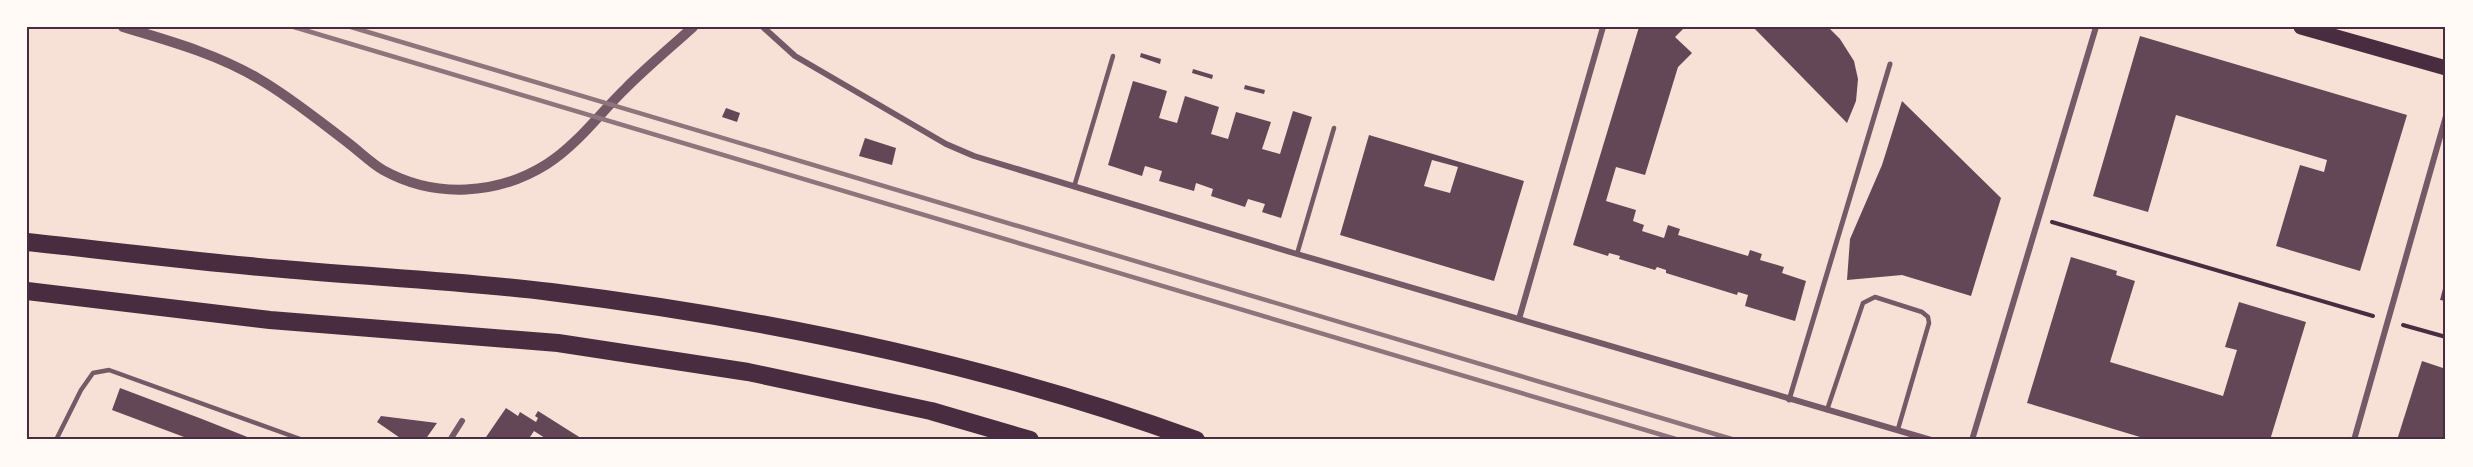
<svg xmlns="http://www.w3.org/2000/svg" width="2473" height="467" viewBox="0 0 2473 467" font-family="'Fira Sans',sans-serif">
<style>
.building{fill:#644757;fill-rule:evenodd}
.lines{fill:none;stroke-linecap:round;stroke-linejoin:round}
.path{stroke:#4a2c40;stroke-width:4}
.service{stroke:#755966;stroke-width:4.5}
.pedestrian{stroke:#755966;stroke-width:5}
.minor{stroke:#755966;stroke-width:6}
.tertiary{stroke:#755966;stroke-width:10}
.primary{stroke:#4a2c40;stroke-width:15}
.motorway{stroke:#4a2c40;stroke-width:18}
.rail{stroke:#8f747c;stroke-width:4.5}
.neatline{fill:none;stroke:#4a2c40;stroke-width:2}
</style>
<rect width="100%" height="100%" fill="#f7e1d7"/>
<g class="building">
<polygon points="1639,27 1685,27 1675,37 1692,53 1678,67 1645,175 1616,167 1606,201 1636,210 1633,221 1644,225 1642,231 1664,238 1668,225 1680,229 1678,235 1748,256 1750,250 1762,254 1760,260 1784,267 1782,273 1806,281 1795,321 1745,306 1748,295 1738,292 1737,295 1666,273 1666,270 1657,267 1655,270 1619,259 1620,256 1609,253 1608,256 1573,245"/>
<polygon points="1753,27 1828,27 1840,39 1854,61 1858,79 1856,101 1847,123"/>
<polygon points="2140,36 2407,115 2360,271 2276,246 2300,165 2324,172 2327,160 2176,115 2148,212 2093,196"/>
<polygon points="1141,53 1161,59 1160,64 1140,57"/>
<polygon points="1193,69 1213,75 1212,79 1192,73"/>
<polygon points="1133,81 1167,91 1159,118 1177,123 1185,96 1219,107 1211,134 1228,139 1236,112 1271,122 1262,149 1280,154 1293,111 1312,117 1281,218 1262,212 1265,204 1248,199 1245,207 1211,196 1213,189 1196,183 1194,191 1159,181 1162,171 1145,166 1142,176 1108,165"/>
<polygon points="1245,85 1265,90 1264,94 1244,89"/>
<polygon points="1902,101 2001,198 1971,296 1902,275 1847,280 1850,239 1882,165"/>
<polygon points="726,108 740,113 737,122 722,117"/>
<path d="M1369,135L1524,181L1494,281L1340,235ZM1432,160L1458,167L1450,193L1424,186Z"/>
<polygon points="865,138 896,148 892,165 859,156"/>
<polygon points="2071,257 2117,271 2116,275 2135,281 2110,362 2223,396 2237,350 2225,347 2239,302 2306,322 2270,440 2150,440 2027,403"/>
<polygon points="2445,281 2446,281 2446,301 2440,300"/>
<polygon points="2422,361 2446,369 2446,440 2397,440"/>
<polygon points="120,388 202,419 255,440 192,440 112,410"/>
<polygon points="506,408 518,416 520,412 536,422 538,418 535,416 538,411 584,440 548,440 534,431 528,440 484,440"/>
<polygon points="381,416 437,423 425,440 403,440 377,422"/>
</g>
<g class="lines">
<g class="path">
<polyline points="2052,222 2373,316"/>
<polyline points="2403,325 2446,337"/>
</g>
<g class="service">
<polyline points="1074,187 1113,56"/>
<polyline points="1297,254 1334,128"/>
<polyline points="1827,410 1863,303 1875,297 1922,312 1928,317 1929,323 1898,429"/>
<polyline points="56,440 81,390 93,373 109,370 303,440"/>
</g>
<polyline class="pedestrian" points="1789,400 1890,64"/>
<g class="minor">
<polyline points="763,27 795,56 946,144 974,156 1297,254 1931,440"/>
<polyline points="1519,319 1603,27"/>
<polyline points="450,440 462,421"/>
<polyline points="1972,440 2096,27"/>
<polyline points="2354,440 2446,116"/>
</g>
<path class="tertiary" d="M123,27C170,41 217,54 259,79C290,97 318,120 347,142C359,151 371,163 383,170C435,199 498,195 547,164C578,144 600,113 626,88C647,67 671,47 693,27"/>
<polyline class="primary" points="2301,27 2446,68"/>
<g class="motorway">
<path d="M27,242C112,251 197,262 283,269C372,277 462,281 551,292C770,319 988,364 1196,440"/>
<polyline points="27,291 270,320 558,343 748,372 931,411 1030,440"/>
</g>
<g class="rail">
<polyline points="294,27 1679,440"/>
<polyline points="351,27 1735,440"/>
</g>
</g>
<rect width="2473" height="467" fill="none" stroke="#fffaf5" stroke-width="57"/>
<rect x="28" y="28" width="2416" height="410" class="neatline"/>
</svg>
